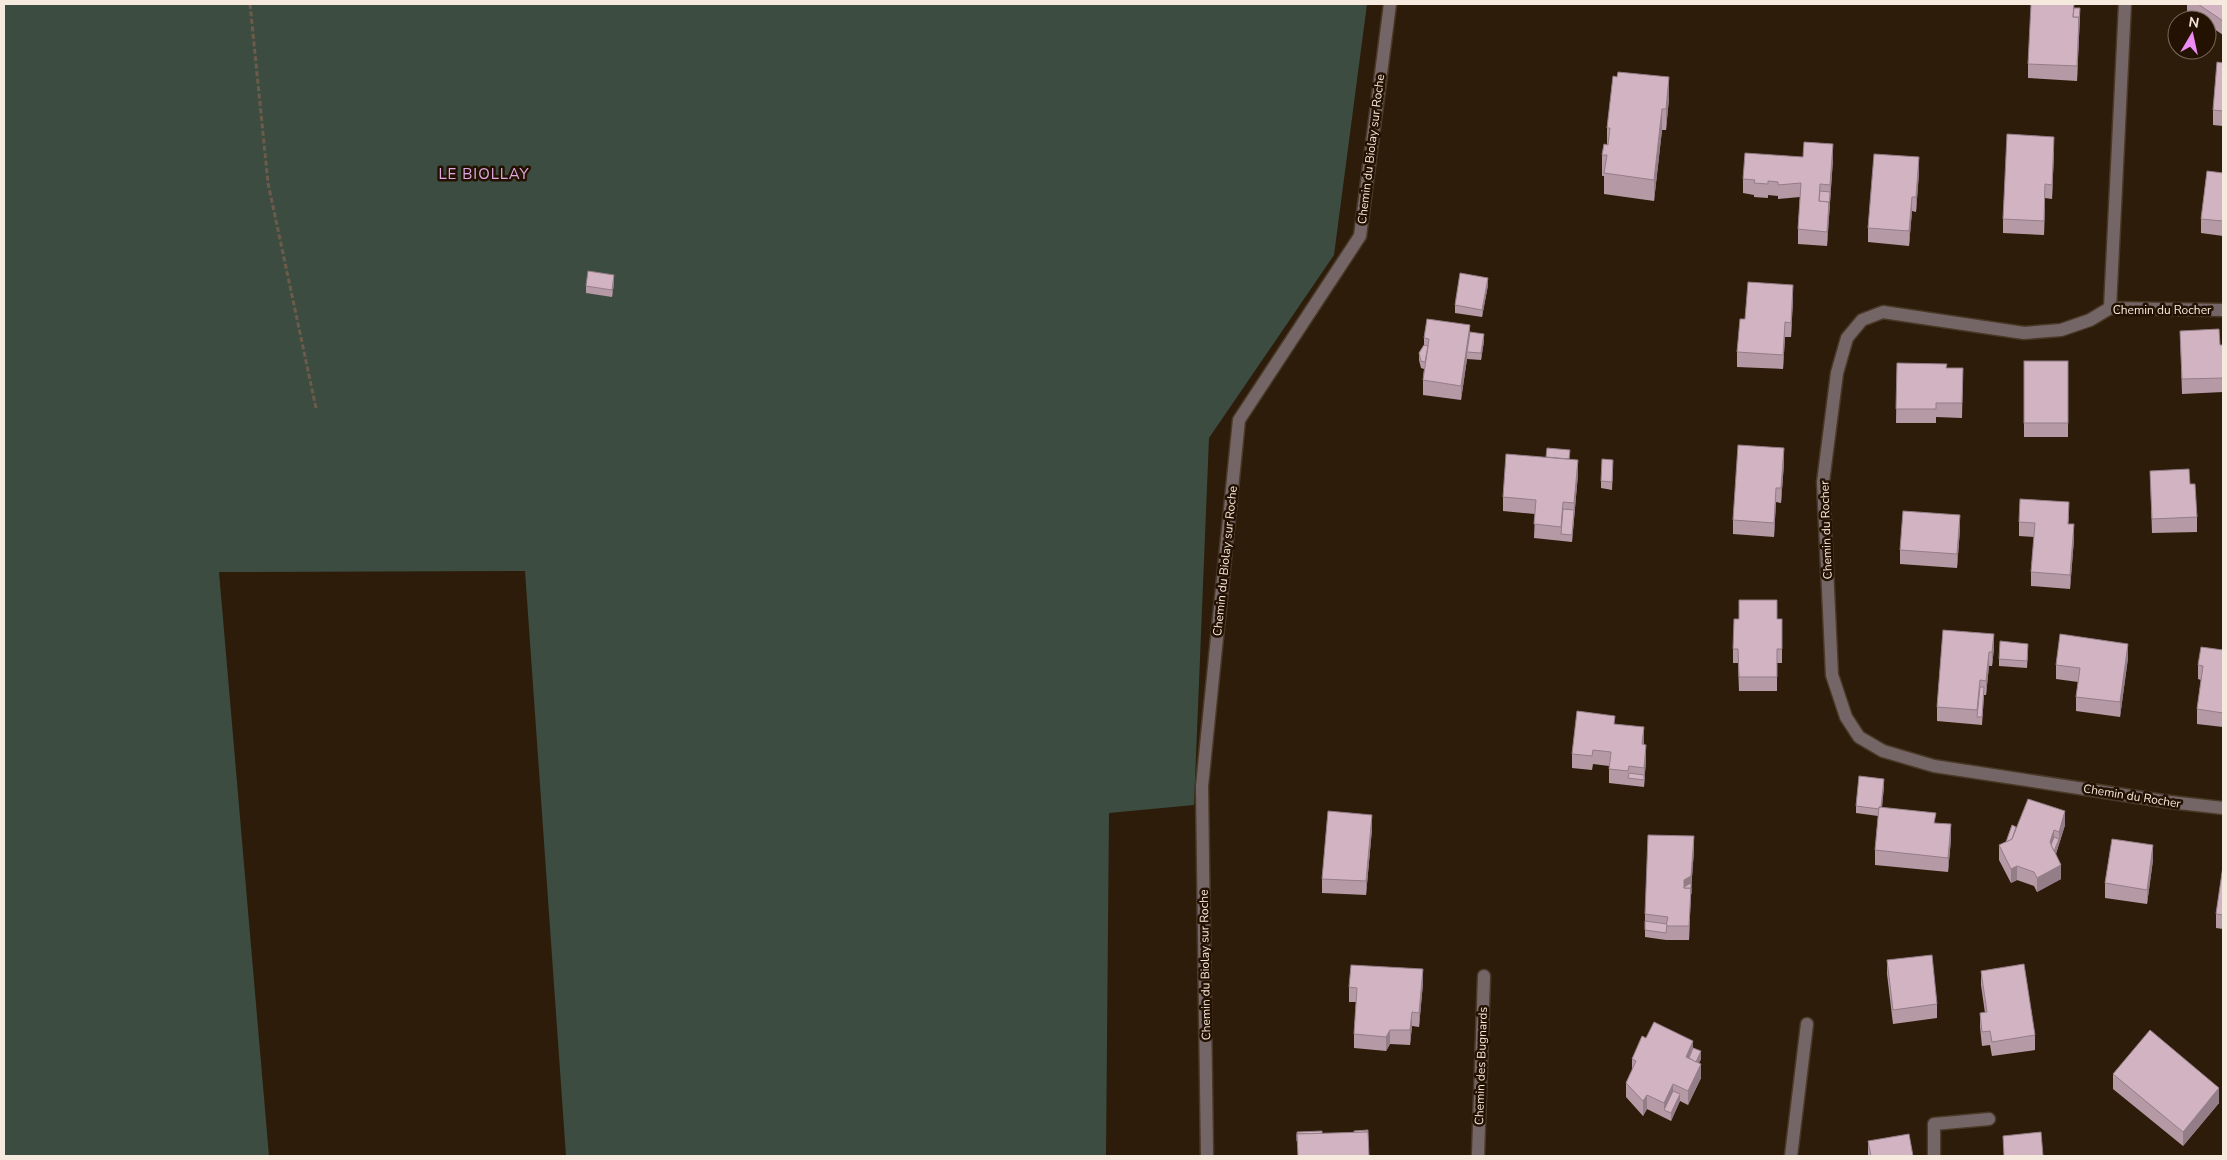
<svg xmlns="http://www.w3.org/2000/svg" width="2227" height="1160" viewBox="0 0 2227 1160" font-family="'Nunito Sans',sans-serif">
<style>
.green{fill:#3c4c41}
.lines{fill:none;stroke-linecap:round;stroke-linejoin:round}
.service-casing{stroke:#493927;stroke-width:15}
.minor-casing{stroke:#493927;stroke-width:15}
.path{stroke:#6b5b4a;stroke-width:3;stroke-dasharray:5 2.5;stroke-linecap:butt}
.service{stroke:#746667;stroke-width:12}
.minor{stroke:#746667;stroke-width:12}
.wall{fill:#b59aa6}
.shaded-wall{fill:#937d87}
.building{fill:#d2b3c1;stroke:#937d87}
.labels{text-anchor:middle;stroke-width:5;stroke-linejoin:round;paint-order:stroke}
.street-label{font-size:12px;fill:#f6e9de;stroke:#231202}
.quarter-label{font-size:15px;letter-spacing:1px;fill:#e1aae4;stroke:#231202}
</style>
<rect width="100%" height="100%" fill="#2d1c09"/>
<polygon class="green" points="4,4 1367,4 1334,255 1209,438 1194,805 1109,813 1106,1156 566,1156 525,571 219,572 269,1156 4,1156"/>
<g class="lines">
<defs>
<g id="service">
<polyline points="2110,308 2125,4"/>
<polyline points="2223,310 2110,308 2090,320 2061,330 2024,333 1883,312 1862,320 1847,338 1837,373 1823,482 1832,675 1846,717 1859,737 1883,751 1934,766 2170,802 2223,808"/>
<polyline points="1478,1156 1484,976"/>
<polyline points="1791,1156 1807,1024"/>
<polyline points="1934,1156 1934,1124 1989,1119"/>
</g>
<polyline id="minor" points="1207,1156 1202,786 1239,420 1360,236 1390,4"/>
</defs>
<use href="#service" class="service-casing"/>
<use href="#minor" class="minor-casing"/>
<polyline class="path" points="250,4 268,183 316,408"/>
<use href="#service" class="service"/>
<use href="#minor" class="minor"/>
</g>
<g class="wall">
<polygon points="2187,4 2223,4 2223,35 2207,24 2207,20 2201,20 2187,11"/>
<polygon points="2074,8 2080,15 2077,81 2028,78 2028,64"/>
<polygon points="2223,63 2223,126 2213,125 2213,110"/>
<polygon points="1669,98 1666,130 1662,130 1654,201 1604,194 1604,176 1602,176 1602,155 1607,145 1607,128"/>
<polygon points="2054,151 2052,199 2045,198 2044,235 2003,233 2003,219"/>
<polygon points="1803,157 1833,159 1827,246 1798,244 1798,229 1800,197 1778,199 1778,196 1768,195 1768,198 1754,197 1754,195 1743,193 1743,179"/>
<polygon points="1919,172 1916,212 1912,211 1909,246 1868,242 1868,228"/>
<polygon points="2223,173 2223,236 2201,233 2201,219"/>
<polygon points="614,283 612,297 586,293 586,286"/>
<polygon points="1488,285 1482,317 1455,313 1455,305"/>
<polygon points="1793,299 1791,337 1785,337 1783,369 1737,367 1737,352 1745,319"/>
<polygon points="2180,331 2220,345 2223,345 2223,392 2182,394"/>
<polygon points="1470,332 1484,341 1481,360 1467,359 1461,400 1423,395 1423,380 1424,369 1421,368 1419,360 1419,353 1424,345 1424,338"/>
<rect x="2024" y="361" width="44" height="76"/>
<polygon points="1897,363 1947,368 1963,368 1962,418 1936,417 1936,423 1896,423"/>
<polygon points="1570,459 1578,474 1572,542 1534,538 1535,514 1503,511 1503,497"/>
<polygon points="1784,463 1781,503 1776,502 1774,537 1733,534 1733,520"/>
<polygon points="1613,467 1612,490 1601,488 1601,481"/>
<polygon points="2150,471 2190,484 2197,517 2197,532 2152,533"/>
<polygon points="2069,516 2068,524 2074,539 2070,589 2031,586 2031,572 2034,537 2019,536 2019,522"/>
<polygon points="1960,529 1957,568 1900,564 1900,550"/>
<polygon points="1777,619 1782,619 1782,663 1777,663 1777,691 1739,691 1738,663 1733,663 1733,649"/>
<polygon points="1943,630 1994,648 1992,666 1989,666 1986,695 1984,695 1982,725 1937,721 1937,707"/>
<polygon points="2223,650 2223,727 2197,724 2197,709 2201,680 2198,679 2198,665"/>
<polygon points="2028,651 2027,668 1999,666 1999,659"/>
<polygon points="2128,658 2120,717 2076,711 2076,697 2078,682 2056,679 2056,665"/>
<polygon points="1615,724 1644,742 1644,745 1646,759 1644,787 1609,783 1609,766 1593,764 1592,770 1572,768 1572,754"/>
<polygon points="1884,786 1882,807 1936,823 1951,839 1948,872 1875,865 1875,850 1878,816 1856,813 1856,806"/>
<polygon points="2065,825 2056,854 2061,879 2037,892 2034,886 2017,880 2011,883 1999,860 1999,845 2006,842 2016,827"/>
<polygon points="1372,829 1366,895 1322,893 1322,879"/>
<polygon points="1694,850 1691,890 1689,940 1666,940 1645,937 1645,914"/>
<polygon points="2153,860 2147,904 2105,898 2105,883"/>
<polygon points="2223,866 2223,929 2216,928 2216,914"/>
<polygon points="1887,960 1937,1004 1937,1018 1893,1024 1887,974"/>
<polygon points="1981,971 2035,1035 2035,1050 1992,1056 1990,1045 1982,1046 1980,1027 1980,1013 1985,1013 1981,985"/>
<polygon points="1423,983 1419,1027 1412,1026 1410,1045 1390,1044 1386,1051 1354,1048 1354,1034 1356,1002 1349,1002 1349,987"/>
<polygon points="1646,1038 1693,1048 1701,1059 1699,1063 1701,1078 1688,1105 1680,1101 1671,1121 1647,1109 1643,1116 1626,1097 1626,1083 1632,1071 1632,1059"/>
<polygon points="2113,1074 2219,1103 2183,1146 2113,1089"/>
<polygon points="1868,1141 1913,1156 1868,1156"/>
</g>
<g class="shaded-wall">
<polygon points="2080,8 2080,15 2077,81 2077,66"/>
<polygon points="1669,77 1669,98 1666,130 1666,109"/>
<polygon points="1662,109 1662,130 1654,201 1654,180"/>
<polygon points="2054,137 2054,151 2052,199 2052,185"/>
<polygon points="1833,144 1833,159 1827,246 1827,232"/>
<polygon points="1919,157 1919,172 1916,212 1916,197"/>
<polygon points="2045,184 2045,198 2044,235 2044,221"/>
<polygon points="1912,197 1912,211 1909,246 1909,231"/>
<polygon points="614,275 614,283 612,297 612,290"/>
<polygon points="1488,278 1488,285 1482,317 1482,310"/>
<polygon points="1793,285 1793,299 1791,337 1791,323"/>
<polygon points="1785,322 1785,337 1783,369 1783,355"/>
<polygon points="1470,325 1470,339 1467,352 1467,359 1461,400 1461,386"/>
<polygon points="1484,334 1484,341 1481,360 1481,353"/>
<polygon points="1784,448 1784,463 1781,503 1781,488"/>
<polygon points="1578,460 1578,474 1572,542 1574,503"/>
<polygon points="1776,488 1776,502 1774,537 1774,523"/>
<polygon points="1960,515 1960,529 1957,568 1957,554"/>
<polygon points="2074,524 2074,539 2070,589 2070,575"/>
<polygon points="1994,634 1994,648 1992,666 1992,652"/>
<polygon points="2128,644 2128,658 2120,717 2120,702"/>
<polygon points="1989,652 1989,666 1986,695 1986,681"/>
<polygon points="1644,727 1644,742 1642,758 1642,744"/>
<polygon points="1646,745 1646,759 1644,787 1644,768"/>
<polygon points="1884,779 1884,786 1881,816 1881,809"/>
<polygon points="2065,811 2065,825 2053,863 2053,856 2059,839 2059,832"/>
<polygon points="1372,815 1372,829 1366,895 1366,881"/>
<polygon points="1951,824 1951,839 1948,872 1948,858"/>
<polygon points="2054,830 2054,844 2051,852 2050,842"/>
<polygon points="1694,836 1694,850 1691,890 1689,940 1689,926 1684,894 1684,880"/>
<polygon points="2153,845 2153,860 2147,904 2147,890"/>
<polygon points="2061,865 2061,879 2037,892 2037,878"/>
<polygon points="2017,866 2017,880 2011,883 2011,869"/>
<polygon points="1423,969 1423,983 1419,1027 1419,1013"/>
<polygon points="1412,1012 1412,1026 1410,1045 1410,1030"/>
<polygon points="1390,1030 1390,1044 1386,1051 1386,1037"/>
<polygon points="1693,1041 1693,1055 1689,1065 1686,1057"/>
<polygon points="1701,1051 1701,1059 1693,1075 1693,1067"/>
<polygon points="1701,1064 1701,1078 1688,1105 1688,1091"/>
<polygon points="1673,1084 1673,1098 1664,1110 1664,1103"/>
<polygon points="2219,1088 2219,1103 2183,1146 2183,1132"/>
<polygon points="1680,1094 1680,1101 1671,1121 1671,1113"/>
<polygon points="1647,1095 1647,1109 1643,1116 1643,1101"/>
</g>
<g class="building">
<polygon points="2031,4 2074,4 2073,17 2079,17 2077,66 2028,64"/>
<polygon points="2198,4 2223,4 2223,21"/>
<polygon points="2074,8 2080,8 2079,24 2079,17 2073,17"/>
<polygon points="2217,62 2223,63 2223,111 2213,110"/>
<polygon points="1618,72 1669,77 1666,109 1662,109 1654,180 1604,173 1607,155 1602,155 1604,144 1608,145 1610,128 1607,128 1613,76 1617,77"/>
<polygon points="2007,134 2054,137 2052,185 2045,184 2044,221 2003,219"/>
<polygon points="1804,142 1833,144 1830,185 1820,184 1819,201 1829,202 1827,232 1798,229 1801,183 1778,185 1778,182 1768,181 1768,184 1754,183 1755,180 1743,179 1745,153 1803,157"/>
<polygon points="1874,154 1919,157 1916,197 1912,197 1909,231 1868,228"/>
<polygon points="2207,171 2223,173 2223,221 2201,219"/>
<polygon points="1820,191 1830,192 1829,209 1829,202 1819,201"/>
<polygon points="588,271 614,275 612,290 586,286"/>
<polygon points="1460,273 1488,278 1482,310 1455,305"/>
<polygon points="1748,282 1793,285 1791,323 1785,322 1783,355 1737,352 1740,319 1745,319"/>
<polygon points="1427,319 1470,325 1461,386 1423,380 1429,339 1424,338"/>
<polygon points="2219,329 2220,345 2223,345 2223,378 2182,379 2180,331"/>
<polygon points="1470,332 1484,334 1481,353 1467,352"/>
<polygon points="1424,345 1428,346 1425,362 1421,361 1419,353"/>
<rect x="2024" y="361" width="44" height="62"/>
<polygon points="1897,363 1947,364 1946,368 1963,368 1962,403 1936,403 1936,409 1896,409"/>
<polygon points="1738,445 1784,448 1781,488 1776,488 1774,523 1733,520"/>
<polygon points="1547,448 1570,450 1569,459 1546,457"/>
<polygon points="1506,454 1578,460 1574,503 1563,502 1561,527 1534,524 1536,500 1503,497"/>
<polygon points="1602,459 1613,460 1612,482 1601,481"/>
<polygon points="2189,469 2190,484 2195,484 2197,517 2152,519 2150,471"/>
<polygon points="2020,499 2069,502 2068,524 2074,524 2070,575 2031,572 2035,523 2019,522"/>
<polygon points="1563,509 1574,510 1572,535 1561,534"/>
<polygon points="1903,511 1960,515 1957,554 1900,550"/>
<polygon points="1739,600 1777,600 1777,619 1782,619 1782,649 1777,649 1777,677 1739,677 1738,649 1733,649 1734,619 1739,619"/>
<polygon points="1943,630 1994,634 1992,652 1989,652 1986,681 1980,680 1977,710 1937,707"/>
<polygon points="2060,634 2128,644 2120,702 2076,697 2080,668 2056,665"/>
<polygon points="2000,641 2028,644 2027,661 1999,659"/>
<polygon points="2201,647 2223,650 2223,713 2197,709 2203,666 2198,665"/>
<polygon points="1980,687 1984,687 1982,717 1977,717"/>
<polygon points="1577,711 1615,716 1614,724 1644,727 1642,744 1646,745 1644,768 1629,766 1628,771 1609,769 1611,752 1593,750 1592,756 1572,754"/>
<polygon points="1629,773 1644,775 1644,780 1628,778"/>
<polygon points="1859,776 1884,779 1881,807 1879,807 1879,809 1856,806"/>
<polygon points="2028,799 2065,811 2059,832 2054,830 2050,842 2061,865 2037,878 2034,872 2017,866 2011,869 1999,845 2012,839"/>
<polygon points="1879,807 1936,813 1934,823 1951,824 1948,858 1875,850"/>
<polygon points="1328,811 1372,815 1366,881 1322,879"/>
<polygon points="2012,825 2016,827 2012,839 2006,842"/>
<polygon points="1648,835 1694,836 1691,876 1684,880 1684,888 1691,888 1689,926 1666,926 1668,917 1645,914"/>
<polygon points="2054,837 2059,839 2054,851 2051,845"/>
<polygon points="2112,839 2153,845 2147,890 2105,883"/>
<polygon points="2223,866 2223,915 2216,914"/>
<polygon points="1691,883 1691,894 1691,888 1684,888 1684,887"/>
<polygon points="1645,921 1667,924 1666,933 1645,930"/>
<polygon points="1932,955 1937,1004 1893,1010 1887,960"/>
<polygon points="2024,964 2035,1035 1992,1042 1990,1031 1982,1032 1980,1013 1987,1012 1981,971"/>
<polygon points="1351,965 1423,969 1419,1013 1412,1012 1410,1030 1390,1030 1386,1037 1354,1034 1357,988 1349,987"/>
<polygon points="1654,1022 1693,1041 1686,1057 1701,1064 1688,1091 1673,1084 1664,1103 1647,1095 1643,1101 1626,1083 1636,1061 1632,1059 1642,1036 1646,1038"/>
<polygon points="2150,1030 2219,1088 2183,1132 2113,1074"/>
<polygon points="1693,1048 1701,1051 1696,1062 1689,1058"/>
<polygon points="1673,1091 1680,1094 1671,1113 1664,1110"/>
<polygon points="1368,1130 1368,1132 1354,1133 1354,1131"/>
<polygon points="1322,1131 1322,1134 1297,1134 1297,1141 1297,1132"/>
<polygon points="1368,1132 1369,1156 1298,1156 1297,1134"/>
<polygon points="2041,1132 2043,1156 2004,1156 2003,1136"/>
<polygon points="1909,1134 1913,1156 1871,1156 1868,1141"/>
</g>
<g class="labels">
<g class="street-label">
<text transform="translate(1371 149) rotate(-83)" y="4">Chemin du Biolay sur Roche</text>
<text x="2162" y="314">Chemin du Rocher</text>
<text transform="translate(1826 530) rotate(-92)" y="4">Chemin du Rocher</text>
<text transform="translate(1225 561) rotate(-84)" y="4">Chemin du Biolay sur Roche</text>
<text transform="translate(2132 796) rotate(9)" y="4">Chemin du Rocher</text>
<text transform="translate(1205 965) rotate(-91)" y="4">Chemin du Biolay sur Roche</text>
<text transform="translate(1481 1066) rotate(-88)" y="4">Chemin des Bugnards</text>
</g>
<g class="quarter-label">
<text x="484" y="179">LE BIOLLAY</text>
</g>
</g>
<rect width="2227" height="1160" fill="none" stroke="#f6e9de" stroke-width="10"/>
<g transform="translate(2192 35) rotate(9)"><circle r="24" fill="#231202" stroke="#77685a"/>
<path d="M0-4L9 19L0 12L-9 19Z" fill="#ef8bf7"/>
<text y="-8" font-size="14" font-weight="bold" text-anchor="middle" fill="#f6e9de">N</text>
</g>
</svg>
